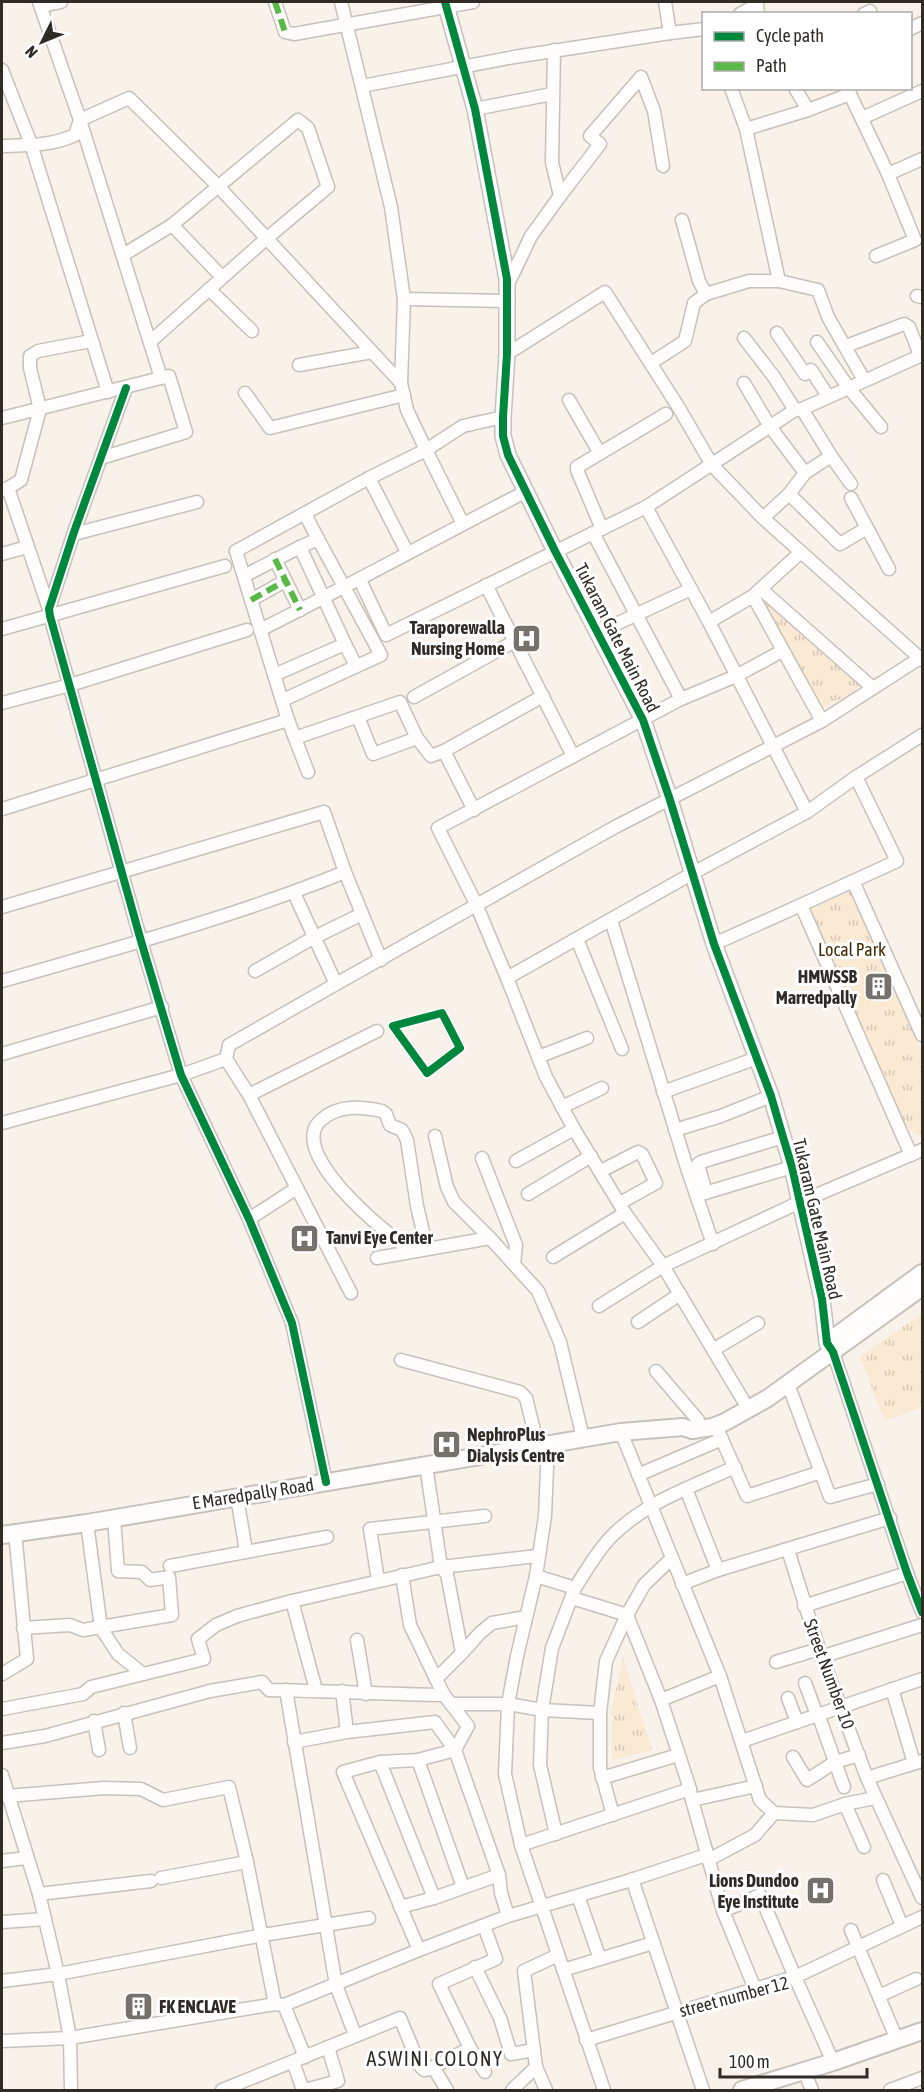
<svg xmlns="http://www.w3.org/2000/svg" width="924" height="2092" viewBox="0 0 924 2092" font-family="'Asap Condensed',sans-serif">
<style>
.park{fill:url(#park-tufts)}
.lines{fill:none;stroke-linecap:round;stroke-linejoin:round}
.minor-casing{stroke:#c6c1bb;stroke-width:15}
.tertiary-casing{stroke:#c6c1bb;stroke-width:18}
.secondary-casing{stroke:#c6c1bb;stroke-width:20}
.minor{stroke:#fefdfc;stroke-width:12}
.tertiary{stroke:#fefdfc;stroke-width:15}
.secondary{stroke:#fefdfc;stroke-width:16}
.quiet{stroke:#58b947;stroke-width:6;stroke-dasharray:12 6;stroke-linecap:butt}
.cycleway-casing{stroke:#fff;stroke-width:11}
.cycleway{stroke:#00873e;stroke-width:8}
.labels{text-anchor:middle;stroke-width:6;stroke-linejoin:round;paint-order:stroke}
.poi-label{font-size:18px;font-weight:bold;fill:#302b25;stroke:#fff;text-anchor:end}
.street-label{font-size:18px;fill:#302b25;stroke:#fff}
.park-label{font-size:18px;fill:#432a04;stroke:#fff}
.neighbourhood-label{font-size:20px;letter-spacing:1.5px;fill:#302b25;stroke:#fff}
</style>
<defs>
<pattern id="park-tufts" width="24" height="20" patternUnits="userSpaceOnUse" patternTransform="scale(1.5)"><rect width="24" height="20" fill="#fae9d3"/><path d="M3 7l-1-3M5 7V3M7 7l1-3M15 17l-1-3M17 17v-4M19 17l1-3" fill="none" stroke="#d7c8b5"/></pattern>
</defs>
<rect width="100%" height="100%" fill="#f8f2eb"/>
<g class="park">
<polygon points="775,597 865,682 851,694 823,707 764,611 766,604"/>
<polygon points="851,891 922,1051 922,1135 916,1135 904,1123 809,909"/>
<polygon points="922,1313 922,1407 885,1421 860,1357"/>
<polygon points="623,1658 652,1750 612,1760 612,1706"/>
</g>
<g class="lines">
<defs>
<g id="minor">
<polyline points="275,2 285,32 294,34 473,2"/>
<polyline points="665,2 670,33 704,29"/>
<polyline points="42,6 61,2"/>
<polyline points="740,14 757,5 758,14"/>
<polyline points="864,14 870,11 871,14"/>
<polyline points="910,29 922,23"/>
<polyline points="2,70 31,144 108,392"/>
<polyline points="362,86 514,57 670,33"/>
<polyline points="731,88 746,129 779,281"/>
<polyline points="795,88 808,110"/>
<polyline points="847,88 888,174 915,240 876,256"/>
<polyline points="475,109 552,94"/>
<polyline points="862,118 922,91"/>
<polyline points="746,129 808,110 850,94"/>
<path d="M2,146C26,145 52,146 75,135L80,120L39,2"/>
<polyline points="888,174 922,159"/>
<polyline points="560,196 600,144 590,136 641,77 654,111 663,166"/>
<polyline points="682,220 699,281 706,294 749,281 779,281 818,290 828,317 864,380"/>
<polyline points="172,225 222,277"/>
<polyline points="123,255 172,225 298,120 308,128 328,187 267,238 151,341"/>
<polyline points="507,279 511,278 531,236 560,196 552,162 554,50"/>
<polyline points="209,289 252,331"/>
<polyline points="917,296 922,297"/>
<polyline points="404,299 506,301"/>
<polyline points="777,333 805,374 811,370 828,396"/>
<polyline points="744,338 774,377 795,410"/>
<polyline points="817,342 848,387 881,427"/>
<polyline points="846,346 904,324 909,327 920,355"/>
<polyline points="507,354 605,292 679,408 712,465 763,518 922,660"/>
<polyline points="651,363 685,341 694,303 706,294"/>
<polyline points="299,365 372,352"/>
<polyline points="744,383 769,425 805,473 789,494 763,518"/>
<polyline points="126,388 74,532 49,609 50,616 141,941 181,1075 249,1219 292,1323 326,1482"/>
<polyline points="245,393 270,428 404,395"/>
<polyline points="569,400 599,452"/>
<polyline points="802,409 831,456 851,484"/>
<polyline points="2,418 161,378"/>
<polyline points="101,458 186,432 169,376 161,378 80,120 129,98 218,186 401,383"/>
<polyline points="805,473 831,456"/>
<polyline points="369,478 407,552"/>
<polyline points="8,488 49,609"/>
<polyline points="2,490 8,488 21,480 40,409 30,368 30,356 38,351 91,341"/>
<polyline points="789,494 840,544 867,528"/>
<polyline points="851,498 889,569"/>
<polyline points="646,507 709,622 807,812"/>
<polyline points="463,524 426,450 463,426 503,417"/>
<polyline points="602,529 577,470 577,467 666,414"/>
<polyline points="593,533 681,699"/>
<polyline points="74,534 197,502"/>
<polyline points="300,547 318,539 305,514"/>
<polyline points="2,554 27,547"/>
<polyline points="275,559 300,610"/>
<polyline points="244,576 300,547 345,644 274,675"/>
<polyline points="360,580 386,635 646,507 795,410 802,409 922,355"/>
<polyline points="486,585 573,756"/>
<polyline points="761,589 873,688"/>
<polyline points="756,593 801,552"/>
<polyline points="251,600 285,581"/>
<polyline points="709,622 753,596 822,721"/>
<polyline points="2,629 225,566"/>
<path d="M260,630C350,585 437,537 527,491"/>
<polyline points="599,632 691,589"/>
<polyline points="345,644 356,666"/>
<polyline points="782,651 736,676 681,699 438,828 476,904 507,978 693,873 807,812 856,777 922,735"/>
<polyline points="414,697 515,641"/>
<polyline points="283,700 381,655 318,539"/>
<polyline points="2,703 70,685 247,630"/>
<polyline points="358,717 373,754 417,738"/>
<polyline points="295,738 400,702 417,738 431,756 444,751"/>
<polyline points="308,772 288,720 236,551 369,478 426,450 407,410 401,383 404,299 391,207 341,2"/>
<polyline points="2,809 288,720"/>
<polyline points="474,810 444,751 543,696"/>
<polyline points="853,881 922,1035"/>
<polyline points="801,905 897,861 856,777"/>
<polyline points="2,907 324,812 345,872 381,960"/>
<polyline points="611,920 687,1168 713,1244"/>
<polyline points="577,939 622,1049"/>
<polyline points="714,944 801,905 911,1155"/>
<polyline points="255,971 313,938 362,914"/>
<polyline points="507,978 546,1077 574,1129 625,1213 663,1266 743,1400"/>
<path d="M2,981C117,948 234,917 345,872"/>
<polyline points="336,984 615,827 822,721 920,658"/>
<polyline points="2,1054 162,1007"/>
<polyline points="538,1057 587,1038"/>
<polyline points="226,1059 249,1095 351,1293"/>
<polyline points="663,1092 757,1058"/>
<polyline points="249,1095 377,1031"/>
<polyline points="562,1107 602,1088"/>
<polyline points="2,1123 181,1075 226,1059 229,1045 336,984 294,893"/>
<polyline points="675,1130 721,1116 771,1096"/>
<polyline points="435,1136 447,1187 454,1202 490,1238 538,1291 560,1342 583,1438"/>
<polyline points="482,1158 516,1245 514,1264"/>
<polyline points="516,1161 574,1129"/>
<polyline points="601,1171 638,1152 642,1154 656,1183 620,1203"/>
<polyline points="706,1193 698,1164 701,1162 783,1137"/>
<polyline points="528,1194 591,1156"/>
<polyline points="698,1195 792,1167"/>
<polyline points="249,1219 297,1188"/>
<path d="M412,1251C387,1235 285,1152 321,1120C339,1104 361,1107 382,1111L386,1114L390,1125L402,1130L407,1140L417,1206L427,1249"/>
<polyline points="553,1257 625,1213"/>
<polyline points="377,1258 490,1238"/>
<polyline points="599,1306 663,1266 800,1202 922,1150"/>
<polyline points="638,1322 680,1294"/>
<polyline points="713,1350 758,1323"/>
<polyline points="833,1352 907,1573 922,1612"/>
<polyline points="401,1360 520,1392 526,1398 538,1446"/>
<polyline points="656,1371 698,1420"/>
<polyline points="788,1384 830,1497 878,1484"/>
<polyline points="716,1426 747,1496 821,1472"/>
<polyline points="621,1432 720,1676 760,1800 774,1813 813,1815 845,1804 875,1798"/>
<path d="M548,1444L545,1516L536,1576L575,1588C586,1571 596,1553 610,1538C643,1503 691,1487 735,1467"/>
<polyline points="638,1475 722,1439"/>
<polyline points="686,1489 718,1570"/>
<polyline points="237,1497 246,1551"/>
<polyline points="87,1523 101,1628 118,1654 143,1674"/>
<polyline points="788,1550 819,1649 867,1778 922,1898"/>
<polyline points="170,1566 327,1537"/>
<polyline points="402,1575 410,1625 436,1679"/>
<polyline points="536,1576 517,1656 508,1704 505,1774 521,1845 604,2090"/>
<polyline points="378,1580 370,1529 485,1516"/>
<polyline points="682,1584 718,1570 890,1518"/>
<polyline points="572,1598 627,1615 661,1700 690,1789"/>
<polyline points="292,1601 316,1690"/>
<polyline points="804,1606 907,1573"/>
<polyline points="526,1617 492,1623 480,1633 462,1653 447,1574 441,1567 537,1556"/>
<polyline points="23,1628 70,1625 83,1630 172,1615 169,1577 150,1580 142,1572 118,1571 114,1518"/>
<polyline points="357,1640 366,1694"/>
<polyline points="821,1657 922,1625"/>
<polyline points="776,1662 819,1649"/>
<polyline points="2,1674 27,1659 15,1532"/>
<polyline points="805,1683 817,1715"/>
<polyline points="892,1689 914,1763"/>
<polyline points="286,1690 336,1985 355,2035"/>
<polyline points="342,1691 347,1732"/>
<polyline points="788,1698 797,1722"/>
<polyline points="661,1700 720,1676"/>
<polyline points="451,1704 508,1704 542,1710 600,1713"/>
<polyline points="2,1709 83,1694 91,1687 204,1659 198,1639 216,1625 237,1616 292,1601 441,1567 426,1465"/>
<polyline points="124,1713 130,1748"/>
<polyline points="818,1714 844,1787"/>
<polyline points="94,1721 99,1750"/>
<polyline points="742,1741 922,1679"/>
<polyline points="294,1742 347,1732 435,1722 455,1750 499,1875 501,1893 508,1916"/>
<path d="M2,1743L45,1736L210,1691L262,1682L269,1690C328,1691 385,1694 444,1695"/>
<polyline points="793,1757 807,1780 835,1762 859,1755"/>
<polyline points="418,1760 463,1887"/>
<polyline points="380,1762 434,1898"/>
<polyline points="2,1775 39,1894 58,1974 70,2038 71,2090"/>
<polyline points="602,1778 678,1755"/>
<polyline points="867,1778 922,1761"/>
<polyline points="7,1796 104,1788 141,1789 163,1800 229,1787 247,1862 161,1878"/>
<polyline points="845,1804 864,1847"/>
<polyline points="613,1815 600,1768 600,1713 606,1661 627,1615 644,1585 672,1558"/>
<polyline points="556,1834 540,1765 542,1710 552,1648 575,1588"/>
<polyline points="521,1845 690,1789 691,1797"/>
<polyline points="708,1860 755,1835 774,1813"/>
<polyline points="2,1861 26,1858"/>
<polyline points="247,1862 275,2004"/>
<polyline points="632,1879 703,2090"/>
<polyline points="883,1880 902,1926"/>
<polyline points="39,1894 151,1881"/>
<polyline points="578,1896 600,1959"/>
<polyline points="400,1907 434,1898 499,1875"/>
<polyline points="723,1911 760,1895 761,1897 795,1977 922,1917"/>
<polyline points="2,1922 45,1919"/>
<polyline points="851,1930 897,2040"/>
<polyline points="419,1950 343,1772 380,1762 418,1760 455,1750 468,1726 444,1695 436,1679 462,1653"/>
<polyline points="475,1967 500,2018 511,2054 534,2050"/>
<polyline points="563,1970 653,1943"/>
<polyline points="2,1981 58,1974 263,1935 369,1918"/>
<polyline points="755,1989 723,1911 692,1800 756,1786"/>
<polyline points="879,1996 916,1979"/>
<polyline points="586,2040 795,1977 833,2062"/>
<polyline points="2,2041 70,2038 275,2004 284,2005"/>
<polyline points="470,2048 439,1984 496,1959 484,1926"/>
<polyline points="305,2057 284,2005 419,1950 508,1916 628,1881 706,1855"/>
<polyline points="293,2062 303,2090"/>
<polyline points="433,2067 447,2090"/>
<polyline points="536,2067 546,2090"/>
<polyline points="804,2071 812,2090"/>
<polyline points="222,2090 400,2018 420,2066 424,2070 430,2069 470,2048 485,2072"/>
<polyline points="305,2090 338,2081 328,2047"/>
<polyline points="512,2090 536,2067 524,1971 558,1955"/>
<polyline points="890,2090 922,2078"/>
</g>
<polyline id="tertiary" points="445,2 475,109 507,279 507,354 503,417 503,436 508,455 555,551 643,720 670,800 714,944 771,1096 783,1137 792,1167 822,1299 827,1343 832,1351"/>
<g id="secondary">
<polyline points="832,1339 922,1273"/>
<polyline points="2,1535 87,1523 621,1432 683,1427 692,1430 712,1427 725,1422 768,1398 922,1287"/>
<polyline points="742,2090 833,2062 922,2031"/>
</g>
</defs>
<use href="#minor" class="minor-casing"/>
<use href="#tertiary" class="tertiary-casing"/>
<use href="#secondary" class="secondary-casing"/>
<use href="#minor" class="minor"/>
<use href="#tertiary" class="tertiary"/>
<use href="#secondary" class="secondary"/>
<g class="quiet">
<polyline points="275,2 285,32"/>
<polyline points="275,559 300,610"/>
<polyline points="251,600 285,581"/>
</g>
<defs>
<g id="cycleway">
<polyline points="445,2 475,109 507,279 507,354 503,417 503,436 508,455 555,551 643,720 670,800 714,944 771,1096 783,1137 792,1167 822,1299 827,1343 833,1352 907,1573 922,1612"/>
<polyline points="126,388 74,532 49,609 50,616 141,941 181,1075 249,1219 292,1323 326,1482"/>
<polygon points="442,1013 460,1048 427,1073 393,1026"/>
</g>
</defs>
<use href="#cycleway" class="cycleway-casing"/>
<use href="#cycleway" class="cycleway"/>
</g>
<defs>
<symbol id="hospital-square" viewBox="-11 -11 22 22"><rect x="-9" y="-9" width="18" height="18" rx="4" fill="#76716a" stroke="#fff"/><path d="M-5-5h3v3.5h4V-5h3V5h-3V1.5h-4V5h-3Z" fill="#fff"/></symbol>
<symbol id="building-square" viewBox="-11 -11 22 22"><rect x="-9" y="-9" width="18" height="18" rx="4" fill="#76716a" stroke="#fff"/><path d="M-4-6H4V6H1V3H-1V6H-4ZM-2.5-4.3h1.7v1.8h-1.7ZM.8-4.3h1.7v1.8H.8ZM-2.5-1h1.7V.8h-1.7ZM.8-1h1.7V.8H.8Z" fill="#fff"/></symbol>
</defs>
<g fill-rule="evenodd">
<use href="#hospital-square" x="510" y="622" width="33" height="33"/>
<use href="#building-square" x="862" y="970" width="33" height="33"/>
<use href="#hospital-square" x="288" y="1222" width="33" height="33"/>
<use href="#hospital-square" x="430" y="1428" width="33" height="33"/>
<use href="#hospital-square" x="804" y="1874" width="33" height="33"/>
<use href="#building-square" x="122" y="1990" width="33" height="33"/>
</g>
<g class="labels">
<g class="poi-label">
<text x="505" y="634">Taraporewalla<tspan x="505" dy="21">Nursing Home</tspan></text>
<text x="857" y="983">HMWSSB<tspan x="857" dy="21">Marredpally</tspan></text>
<text x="326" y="1244" text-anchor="start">Tanvi Eye Center</text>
<text x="467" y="1441" text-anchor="start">NephroPlus<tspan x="467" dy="21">Dialysis Centre</tspan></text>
<text x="799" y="1887">Lions Dundoo<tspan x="799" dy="21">Eye Institute</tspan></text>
<text x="159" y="2013" text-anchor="start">FK ENCLAVE</text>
</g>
<g class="street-label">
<text transform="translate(617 638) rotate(63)" y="6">Tukaram Gate Main Road</text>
<text transform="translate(817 1219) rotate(77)" y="6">Tukaram Gate Main Road</text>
<text transform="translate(253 1494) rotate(-9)" y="6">E Maredpally Road</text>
<text transform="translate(829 1674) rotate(70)" y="6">Street Number 10</text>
<text transform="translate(734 1997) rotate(-15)" y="6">street number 12</text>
</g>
<g class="park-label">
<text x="852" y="956">Local Park</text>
</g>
<g class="neighbourhood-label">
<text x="435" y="2066">ASWINI COLONY</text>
</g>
</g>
<rect width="924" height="2092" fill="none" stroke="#302b25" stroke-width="6"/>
<rect x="702" y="12" width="210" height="78" fill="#ffffff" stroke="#acaaa8" stroke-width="1.5"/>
<rect x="714" y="32" width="30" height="9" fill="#00873e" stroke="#acaaa8" stroke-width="1.5"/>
<text x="756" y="42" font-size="18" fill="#302b25">Cycle path</text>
<rect x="714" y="62" width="30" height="9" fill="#58b947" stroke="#acaaa8" stroke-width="1.5"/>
<text x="756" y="72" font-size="18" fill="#302b25">Path</text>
<g transform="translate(42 42) rotate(227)" stroke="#ffffff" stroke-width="4.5" paint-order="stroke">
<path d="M0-4.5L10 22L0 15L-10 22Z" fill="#302b25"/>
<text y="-9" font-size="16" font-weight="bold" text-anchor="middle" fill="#302b25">N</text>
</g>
<path d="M720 2068v9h147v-9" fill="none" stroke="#302b25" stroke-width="3"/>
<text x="729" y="2068" font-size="18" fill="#302b25" stroke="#ffffff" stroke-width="4.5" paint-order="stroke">100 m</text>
</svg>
